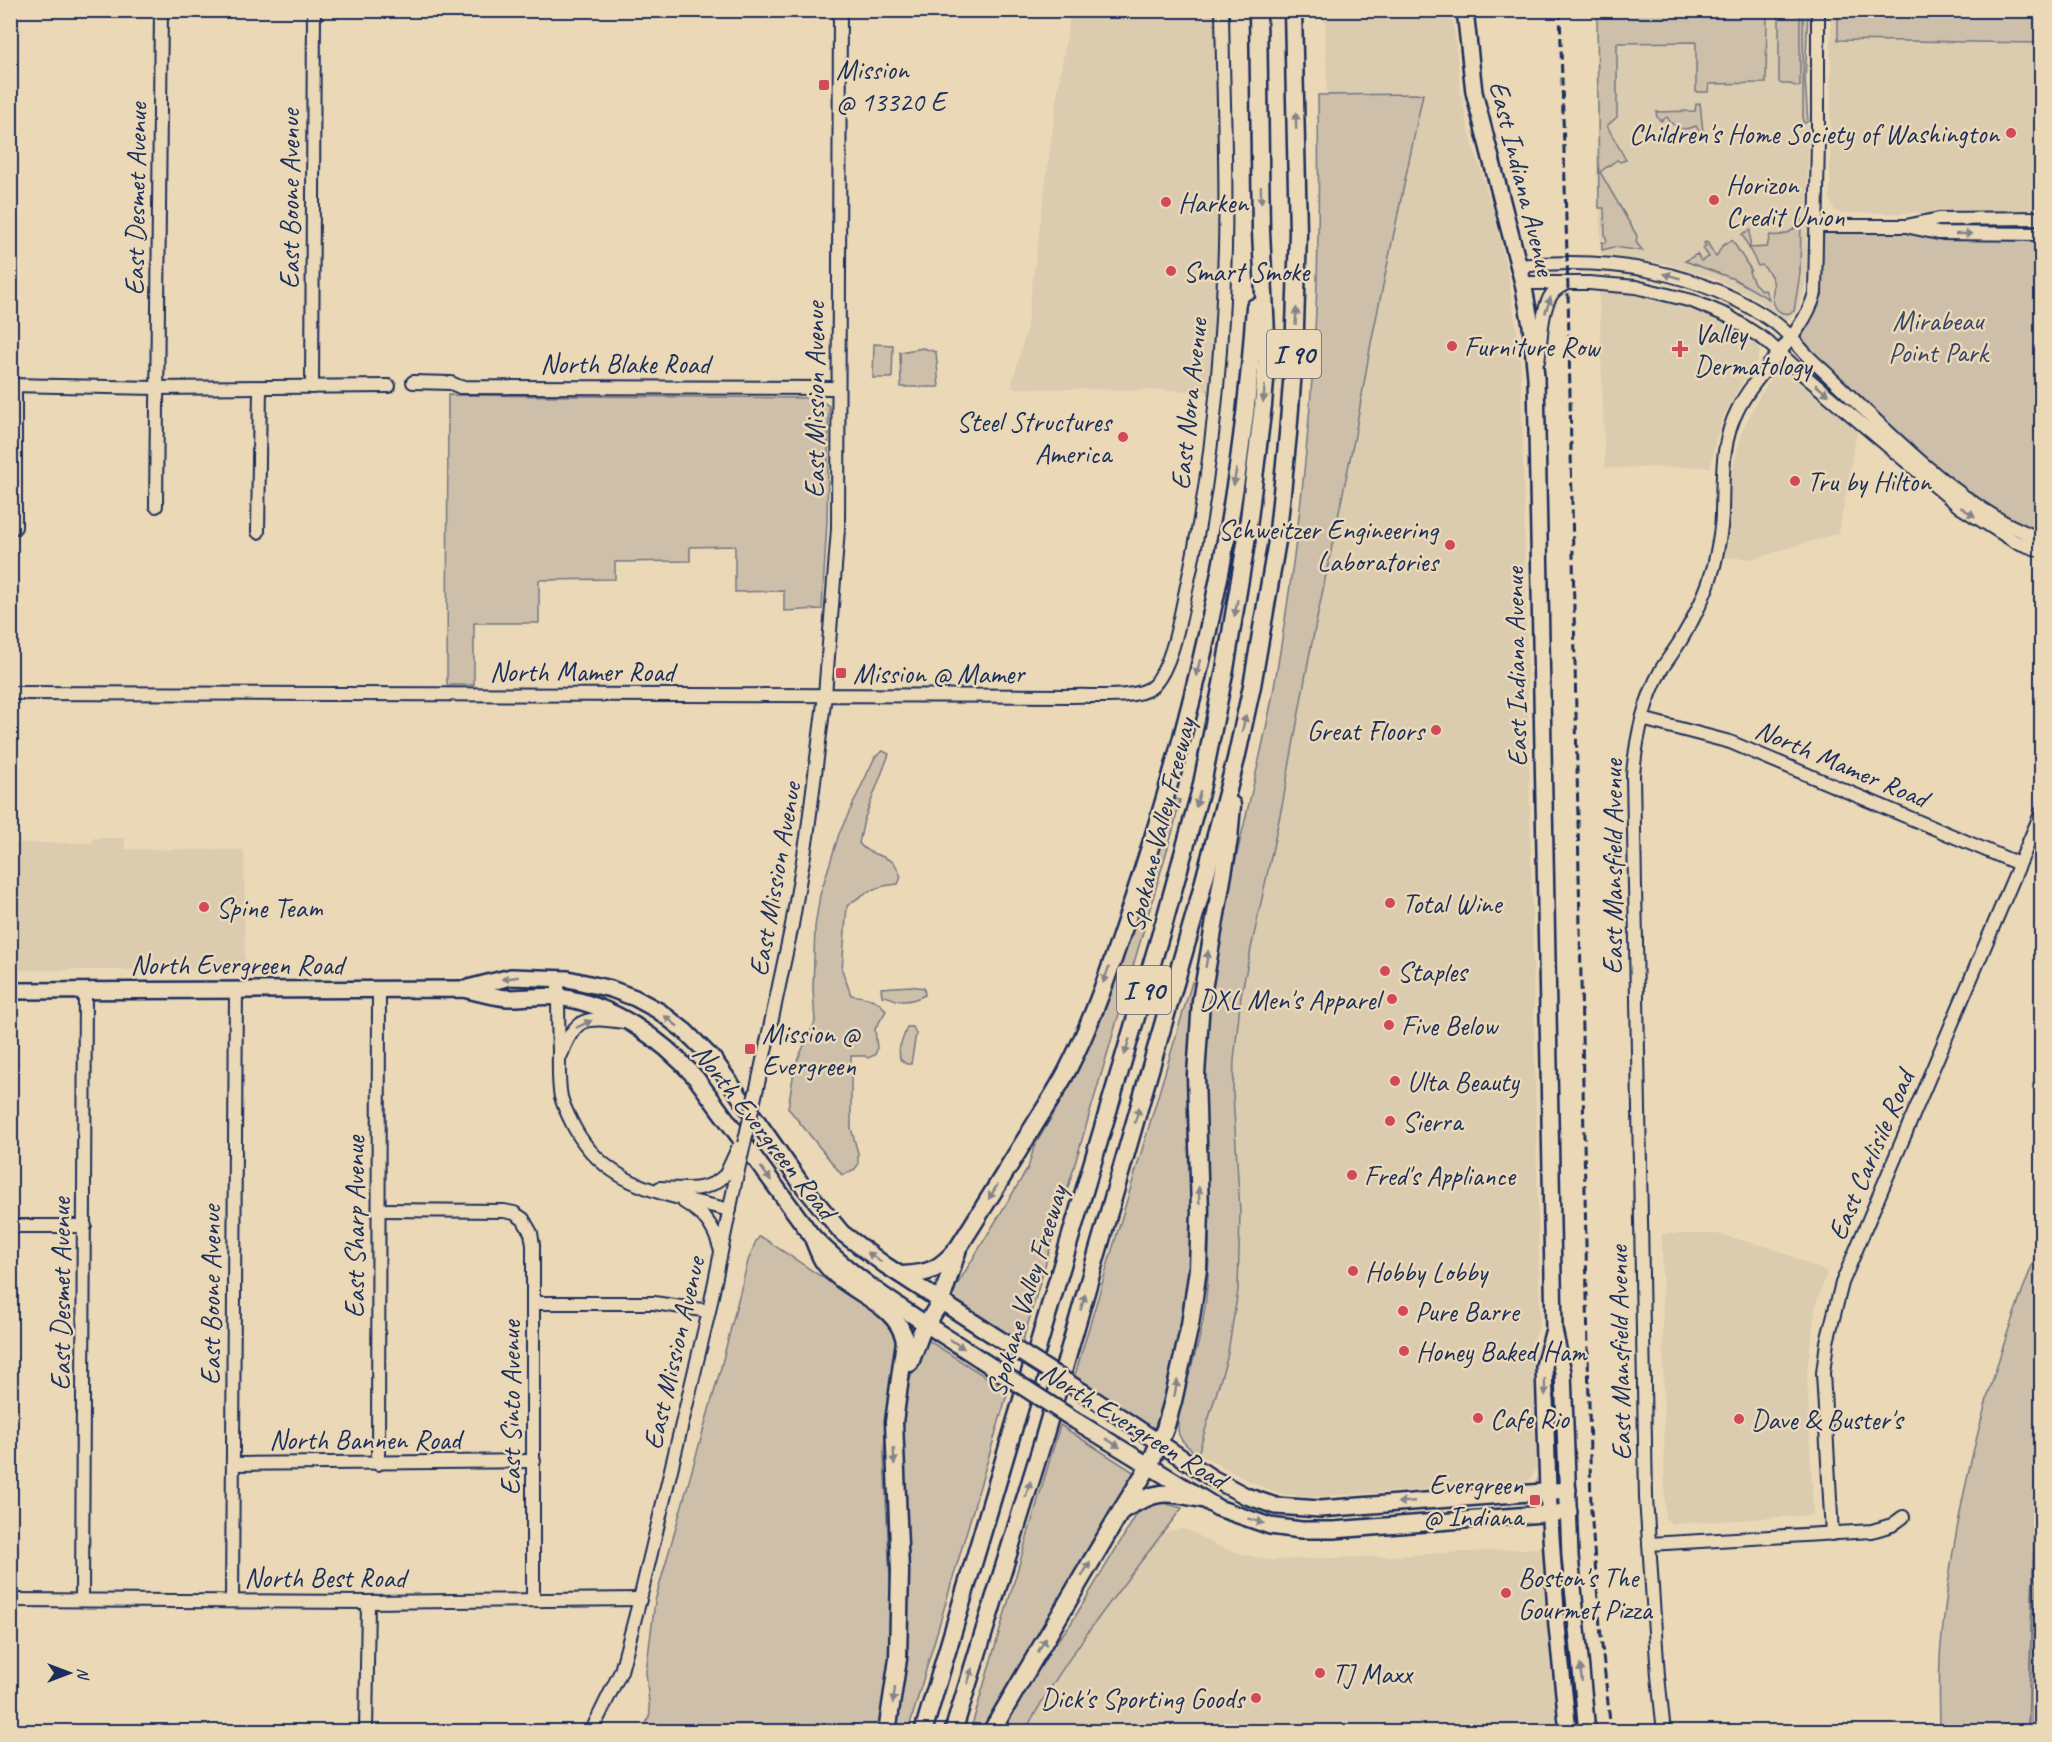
<svg xmlns="http://www.w3.org/2000/svg" width="2052" height="1742" viewBox="0 0 2052 1742" font-family="Caveat,sans-serif">
<style>
.built{fill:#dbcbaf}
.green{fill:#cdbfa9;stroke:#747784;stroke-width:1.5}
.water{fill:#a49e98;stroke:#6d7281;stroke-width:1.5}
.lines{fill:none;stroke-linecap:round;stroke-linejoin:round}
.minor-casing{stroke:#1b2f5e;stroke-width:16}
.major-casing{stroke:#1b2f5e;stroke-width:20}
.highway-casing{stroke:#1b2f5e;stroke-width:21}
.minor{stroke:#ebd8b6;stroke-width:12}
.major{stroke:#ebd8b6;stroke-width:15}
.highway{stroke:#ebd8b6;stroke-width:16}
.rail{stroke:#1b2f5e;stroke-width:3;stroke-dasharray:9 4.5;stroke-linecap:butt}
.minor-bridge-casing{stroke:#1b2f5e;stroke-width:16;stroke-linecap:butt}
.major-bridge-casing{stroke:#1b2f5e;stroke-width:20;stroke-linecap:butt}
.minor-bridge{stroke:#ebd8b6;stroke-width:12}
.major-bridge{stroke:#ebd8b6;stroke-width:15}
.oneway{fill:#83848a}
.poi-dot{fill:#d1495b;stroke:#ebd8b6;stroke-width:2}
.labels{text-anchor:middle;stroke-width:5;stroke-linejoin:round;paint-order:stroke}
.shield{fill:#ebd8b6;stroke:#596278;stroke-width:1.5}
.shield-label{font-size:27px;font-weight:bold;fill:#1b2f5e}
.poi-label{font-size:28px;fill:#1b2f5e;stroke:#ebd8b6;text-anchor:start}
.street-label{font-size:28px;fill:#1b2f5e;stroke:#ebd8b6}
.park-label{font-size:28px;fill:#364569;stroke:#ebd8b6}
</style>
<rect width="100%" height="100%" fill="#ebd8b6"/>
<filter id="ink" filterUnits="userSpaceOnUse"><feTurbulence type="fractalNoise" baseFrequency=".0167" numOctaves="2"/><feDisplacementMap in="SourceGraphic" scale="12" xChannelSelector="R" yChannelSelector="G"/><feConvolveMatrix kernelMatrix="1 2 1 2 8 2 1 2 1" color-interpolation-filters="sRGB"/></filter>
<g filter="url(#ink)">
<g class="built">
<polygon points="1071,11 1215,11 1219,239 1216,309 1210,391 1011,388 1026,332 1058,89"/>
<polygon points="1325,11 1452,11 1461,94 1469,131 1494,214 1508,275 1520,350 1522,407 1540,1324 1535,1337 1537,1467 1528,1482 1521,1484 1310,1497 1281,1494 1251,1482 1198,1454 1227,1358 1238,1291 1240,1212 1233,1094 1234,1060 1241,995 1283,801 1309,657 1355,435 1371,343 1423,94 1327,95"/>
<polygon points="1743,11 1808,11 1807,267 1804,293 1799,305 1796,313 1787,320 1778,317 1757,299 1713,278 1666,264 1601,255 1598,53 1617,43 1696,42"/>
<polygon points="1831,11 2041,11 2041,213 1842,213 1835,211 1830,200"/>
<polygon points="1599,288 1643,295 1706,315 1758,346 1760,351 1758,359 1744,379 1725,413 1715,442 1711,467 1605,468"/>
<polygon points="1780,371 1791,371 1858,425 1839,533 1752,559 1725,557 1729,536 1731,480 1741,433 1760,395 1775,373"/>
<polygon points="94,838 125,838 125,849 244,850 245,970 11,970 11,843 93,843"/>
<polygon points="1662,1234 1717,1234 1772,1248 1827,1272 1816,1304 1807,1371 1813,1515 1672,1524 1665,1518"/>
<polygon points="1180,1529 1189,1531 1216,1545 1244,1555 1272,1560 1394,1556 1542,1548 1558,1731 1025,1732 1044,1697 1065,1664 1152,1548 1163,1534 1169,1531"/>
</g>
<g class="green">
<polygon points="1597,11 1767,11 1766,83 1709,84 1708,92 1696,92 1696,42 1617,43 1617,117 1607,126 1626,160 1620,162 1617,160 1600,172 1637,236 1636,242 1643,251 1614,247 1602,250 1602,242 1605,243 1607,241 1605,235 1604,208 1599,208"/>
<polygon points="1779,11 1800,11 1800,86 1798,87 1790,84 1782,84 1779,82"/>
<polygon points="1808,11 1805,81 1808,121 1803,124 1803,11"/>
<polygon points="1838,11 2041,11 2041,43 1838,40"/>
<path d="M1423,94L1371,343L1355,435L1309,657L1283,801L1241,995L1234,1060L1233,1094L1240,1212L1238,1291L1227,1358L1198,1454C1190,1449 1182,1443 1179,1435C1173,1416 1194,1361 1199,1340C1206,1309 1209,1276 1209,1244C1210,1198 1206,1151 1205,1105C1204,1068 1207,1031 1211,995C1223,889 1257,787 1275,682C1292,582 1305,481 1312,379C1319,285 1319,190 1318,95Z"/>
<path d="M1700,103L1703,132L1700,133L1696,126C1684,132 1673,128 1667,117L1661,121L1657,117L1656,112L1695,111L1696,104Z"/>
<path d="M1801,220L1800,273L1794,311C1785,317 1775,312 1773,300C1771,294 1775,288 1773,281C1771,274 1767,270 1762,265L1758,266L1742,234L1750,230V248L1767,247L1770,235C1784,237 1794,232 1801,220Z"/>
<polygon points="1817,226 2041,234 2041,540 1964,496 1790,337 1808,311"/>
<polygon points="1732,240 1751,270 1749,272 1754,283 1762,291 1765,290 1769,299 1734,279 1685,261 1697,254 1701,261 1709,257 1703,248 1706,246 1704,243 1707,242 1716,257 1722,246"/>
<polygon points="874,344 893,345 892,378 873,378"/>
<polygon points="923,348 936,352 939,387 901,387 900,352"/>
<polygon points="448,395 821,398 821,401 829,406 827,521 822,609 784,611 784,591 735,592 735,546 690,547 690,561 615,562 615,579 539,580 539,623 474,623 474,685 447,685"/>
<path d="M883,751L889,754L864,820L859,843C867,855 884,854 894,863C897,866 899,873 901,877L898,884C875,886 865,892 847,906L842,970L851,995C865,997 878,998 886,1011L875,1029L877,1049L875,1055L868,1058L865,1056H851V1128L858,1153V1165L853,1171L842,1175L788,1108L795,1065L815,1022L813,989L815,927L820,895L839,834L875,757Z"/>
<polygon points="1172,798 1180,800 1173,830 1022,1344 949,1298 1028,1168 1034,1147 1058,1106 1081,1062 1097,1024"/>
<polygon points="1192,982 1195,984 1188,1082 1192,1227 1191,1280 1169,1389 1153,1431 1074,1378"/>
<path d="M910,986L924,988L925,995C917,999 906,1003 896,1000C890,998 888,996 882,996L881,988Z"/>
<polygon points="907,1027 913,1027 916,1034 911,1064 906,1064 900,1059 899,1049"/>
<polygon points="759,1237 763,1238 885,1319 897,1336 898,1347 886,1413 884,1456 892,1619 890,1661 880,1731 643,1732 650,1714 646,1672 655,1601 720,1371 748,1261 756,1241"/>
<path d="M2041,1243L2042,1373L2039,1379L2028,1731L1940,1732C1940,1703 1938,1673 1941,1645C1954,1507 1988,1372 2041,1243Z"/>
<polygon points="923,1337 1008,1391 908,1731 891,1732 903,1417 909,1383"/>
<polygon points="1060,1425 1135,1473 982,1731 970,1732"/>
<path d="M1160,1502L1182,1508C1127,1580 1069,1651 1025,1731L1000,1732L1048,1652L1070,1625L1137,1514L1146,1506Z"/>
</g>
<polygon class="water" points="2041,1373 2042,1731 2028,1732 2039,1379"/>
<g class="lines">
<defs>
<g id="minor">
<polyline points="1817,226 1906,226 1939,219 2042,218"/>
<polyline points="1910,227 1938,233 2042,234"/>
<path d="M1519,266C1608,256 1701,271 1775,323C1786,331 1795,342 1804,352C1812,361 1822,369 1830,377C1884,428 1936,482 2000,520C2013,528 2028,533 2042,540"/>
<polyline points="1523,283 1589,283 1636,287 1692,301 1728,316 1765,340 1798,370 1960,507 2014,541 2042,551"/>
<path d="M1538,361C1541,343 1541,308 1552,294C1555,289 1561,286 1567,283"/>
<polyline points="413,382 451,383 460,387 838,388"/>
<polyline points="10,385 156,388 389,386"/>
<polyline points="15,385 15,527"/>
<polyline points="312,387 314,10"/>
<polyline points="156,506 161,10"/>
<polyline points="258,532 260,388"/>
<path d="M10,693L1074,696C1094,695 1140,700 1154,685C1173,664 1180,617 1186,590C1211,479 1222,362 1225,247C1227,168 1223,89 1222,10"/>
<polyline points="1642,719 1730,742 2019,864"/>
<path d="M558,978C558,1002 558,1027 559,1051C559,1066 558,1082 561,1097C564,1108 569,1117 574,1127C606,1188 669,1195 730,1210"/>
<path d="M561,1055C576,1016 585,1017 624,1022"/>
<polyline points="759,1079 792,925 807,837 825,695 838,529 840,10"/>
<path d="M660,1188C684,1189 709,1193 726,1174"/>
<path d="M684,1202C704,1214 714,1226 720,1248"/>
<polyline points="379,1210 504,1211 514,1213 523,1219 531,1233 533,1245 533,1600"/>
<polyline points="10,1226 85,1226"/>
<polyline points="534,1303 654,1303 709,1311"/>
<polyline points="233,1464 534,1461"/>
<polyline points="378,1464 379,990"/>
<polyline points="1832,1534 1823,1373 1827,1342 1842,1283 2042,811"/>
<polyline points="1649,1544 1872,1531 1892,1525 1903,1517"/>
<polyline points="82,1599 85,990"/>
<polyline points="10,1600 368,1602 640,1599"/>
<polyline points="232,1600 236,990"/>
<polyline points="366,1732 368,1602"/>
<polyline points="591,1732 621,1671 640,1599 709,1311 735,1183"/>
<path d="M1664,1732L1658,1676L1646,1498L1633,775C1636,739 1643,703 1661,670C1667,660 1675,650 1681,640C1695,617 1707,592 1714,566C1718,548 1722,530 1722,512C1723,477 1721,441 1738,409C1758,369 1803,337 1815,293L1818,140V10"/>
</g>
<g id="major">
<polyline points="1465,10 1474,92 1523,283 1531,325 1536,377 1554,1330 1563,1372 1570,1556 1587,1732"/>
<polyline points="468,988 511,977 568,979 611,989 635,998 659,1011 686,1032 714,1060 800,1182 842,1233 885,1265 990,1333"/>
<path d="M10,991L463,989C477,992 493,997 508,998C525,998 542,995 559,997C613,1005 660,1037 696,1078L812,1236C861,1286 922,1321 980,1359"/>
<polyline points="1553,1333 1544,1366 1548,1491 1557,1626 1568,1732"/>
<polyline points="1086,1394 1212,1478 1246,1496 1276,1506 1320,1509 1568,1490"/>
<polyline points="1076,1421 1218,1508 1270,1526 1301,1530 1334,1530 1569,1512"/>
</g>
<g id="highway">
<path d="M812,1236C816,1244 819,1255 824,1262C846,1293 897,1301 905,1341L894,1422L900,1571L898,1659L887,1732"/>
<path d="M902,1275C930,1274 940,1269 958,1248C983,1209 1007,1169 1032,1129C1044,1109 1058,1089 1068,1069C1097,1012 1116,951 1136,891C1198,703 1242,505 1255,307"/>
<polyline points="910,1363 921,1333 941,1301 957,1252"/>
<path d="M1124,1509C1158,1490 1164,1491 1202,1499"/>
<polyline points="923,1732 1164,923 1201,789 1225,669 1246,543 1263,405 1267,355 1261,231 1258,10"/>
<polyline points="953,1732 1043,1441 1199,900 1236,759 1252,686 1277,541 1288,434 1294,357 1298,233 1293,10"/>
<polyline points="991,1732 1121,1511 1149,1466 1165,1429 1173,1401 1190,1325 1198,1269 1200,1212 1196,1075 1201,1001 1229,839 1232,805"/>
</g>
</defs>
<use href="#minor" class="minor-casing"/>
<use href="#major" class="major-casing"/>
<use href="#highway" class="highway-casing"/>
<use href="#minor" class="minor"/>
<use href="#major" class="major"/>
<use href="#highway" class="highway"/>
<polyline class="rail" points="1560,10 1568,290 1591,1510 1600,1626 1611,1732"/>
<defs>
<g id="minor-bridge">
<polyline points="726,1174 738,1148"/>
<polyline points="735,1183 759,1079"/>
</g>
<g id="major-bridge">
<polyline points="990,1333 1086,1394"/>
<polyline points="980,1359 1076,1421"/>
</g>
</defs>
<use href="#minor-bridge" class="minor-bridge-casing"/>
<use href="#major-bridge" class="major-bridge-casing"/>
<use href="#minor-bridge" class="minor-bridge"/>
<use href="#major-bridge" class="major-bridge"/>
</g>
<defs><path id="oneway-solid" d="M-6-.8H1V-3.2L6.5 0L1 3.2V.8H-6Z" transform="scale(1.5)"/></defs>
<g class="oneway">
<use href="#oneway-solid" transform="translate(1296 121) rotate(-91)"/>
<use href="#oneway-solid" transform="translate(1261 195) rotate(89)"/>
<use href="#oneway-solid" transform="translate(1964 234)"/>
<use href="#oneway-solid" transform="translate(1672 276) rotate(-164)"/>
<use href="#oneway-solid" transform="translate(1548 305) rotate(-71)"/>
<use href="#oneway-solid" transform="translate(1296 316) rotate(-87)"/>
<use href="#oneway-solid" transform="translate(1822 390) rotate(40)"/>
<use href="#oneway-solid" transform="translate(1264 394) rotate(95)"/>
<use href="#oneway-solid" transform="translate(1235 477) rotate(99)"/>
<use href="#oneway-solid" transform="translate(1968 512) rotate(33)"/>
<use href="#oneway-solid" transform="translate(1236 608) rotate(100)"/>
<use href="#oneway-solid" transform="translate(1198 668) rotate(104)"/>
<use href="#oneway-solid" transform="translate(1244 723) rotate(-77)"/>
<use href="#oneway-solid" transform="translate(1198 799) rotate(105)"/>
<use href="#oneway-solid" transform="translate(1207 959) rotate(-81)"/>
<use href="#oneway-solid" transform="translate(1106 975) rotate(110)"/>
<use href="#oneway-solid" transform="translate(510 978) rotate(172)"/>
<use href="#oneway-solid" transform="translate(671 1021) rotate(-142)"/>
<use href="#oneway-solid" transform="translate(584 1024) rotate(-25)"/>
<use href="#oneway-solid" transform="translate(1127 1047) rotate(107)"/>
<use href="#oneway-solid" transform="translate(1137 1115) rotate(-74)"/>
<use href="#oneway-solid" transform="translate(766 1174) rotate(53)"/>
<use href="#oneway-solid" transform="translate(993 1192) rotate(122)"/>
<use href="#oneway-solid" transform="translate(1199 1195) rotate(-92)"/>
<use href="#oneway-solid" transform="translate(874 1257) rotate(-144)"/>
<use href="#oneway-solid" transform="translate(1083 1302) rotate(-74)"/>
<use href="#oneway-solid" transform="translate(957 1344) rotate(33)"/>
<use href="#oneway-solid" transform="translate(1545 1387) rotate(88)"/>
<use href="#oneway-solid" transform="translate(1176 1388) rotate(-78)"/>
<use href="#oneway-solid" transform="translate(1113 1443) rotate(32)"/>
<use href="#oneway-solid" transform="translate(894 1456) rotate(88)"/>
<use href="#oneway-solid" transform="translate(1028 1489) rotate(-73)"/>
<use href="#oneway-solid" transform="translate(1406 1502) rotate(175)"/>
<use href="#oneway-solid" transform="translate(1256 1521) rotate(17)"/>
<use href="#oneway-solid" transform="translate(1086 1569) rotate(-60)"/>
<use href="#oneway-solid" transform="translate(1042 1645) rotate(-59)"/>
<use href="#oneway-solid" transform="translate(1581 1673) rotate(-96)"/>
<use href="#oneway-solid" transform="translate(970 1676) rotate(-73)"/>
<use href="#oneway-solid" transform="translate(894 1695) rotate(98)"/>
</g>
</g>
<g class="poi-dot">
<rect x="818" y="79" width="12" height="12" rx="3"/>
<circle cx="2011" cy="133" r="6"/>
<circle cx="1714" cy="200" r="6"/>
<circle cx="1166" cy="202" r="6"/>
<circle cx="1171" cy="271" r="6"/>
<circle cx="1452" cy="346" r="6"/>
<path d="M1677 340h6v6h6v6h-6v6h-6v-6h-6v-6h6z"/>
<circle cx="1123" cy="437" r="6"/>
<circle cx="1795" cy="481" r="6"/>
<circle cx="1450" cy="545" r="6"/>
<rect x="835" y="667" width="12" height="12" rx="3"/>
<circle cx="1436" cy="730" r="6"/>
<circle cx="1390" cy="903" r="6"/>
<circle cx="204" cy="907" r="6"/>
<circle cx="1385" cy="971" r="6"/>
<circle cx="1392" cy="999" r="6"/>
<circle cx="1389" cy="1025" r="6"/>
<rect x="744" y="1043" width="12" height="12" rx="3"/>
<circle cx="1395" cy="1081" r="6"/>
<circle cx="1390" cy="1121" r="6"/>
<circle cx="1352" cy="1175" r="6"/>
<circle cx="1353" cy="1271" r="6"/>
<circle cx="1403" cy="1311" r="6"/>
<circle cx="1404" cy="1351" r="6"/>
<circle cx="1478" cy="1418" r="6"/>
<circle cx="1739" cy="1419" r="6"/>
<rect x="1529" y="1494" width="12" height="12" rx="3"/>
<circle cx="1506" cy="1593" r="6"/>
<circle cx="1320" cy="1673" r="6"/>
<circle cx="1256" cy="1698" r="6"/>
</g>
<g class="labels">
<g class="shield">
<rect x="1267" y="330" width="54" height="48" rx="4.5"/>
<rect x="1117" y="966" width="54" height="48" rx="4.5"/>
</g>
<g class="shield-label">
<text x="1294" y="363">I 90</text>
<text x="1144" y="999">I 90</text>
</g>
<g class="poi-label">
<text x="836" y="79">Mission<tspan x="836" dy="32">@ 13320 E</tspan></text>
<text x="1999" y="143" text-anchor="end">Children's Home Society of Washington</text>
<text x="1726" y="194">Horizon<tspan x="1726" dy="32">Credit Union</tspan></text>
<text x="1178" y="212">Harken</text>
<text x="1183" y="281">Smart Smoke</text>
<text x="1694" y="343">Valley<tspan x="1694" dy="32">Dermatology</tspan></text>
<text x="1464" y="356">Furniture Row</text>
<text x="1111" y="431" text-anchor="end">Steel Structures<tspan x="1111" dy="32">America</tspan></text>
<text x="1807" y="491">Tru by Hilton</text>
<text x="1438" y="539" text-anchor="end">Schweitzer Engineering<tspan x="1438" dy="32">Laboratories</tspan></text>
<text x="853" y="683">Mission @ Mamer</text>
<text x="1424" y="740" text-anchor="end">Great Floors</text>
<text x="1402" y="913">Total Wine</text>
<text x="216" y="917">Spine Team</text>
<text x="1397" y="981">Staples</text>
<text x="1380" y="1009" text-anchor="end">DXL Men's Apparel</text>
<text x="1401" y="1035">Five Below</text>
<text x="762" y="1043">Mission @<tspan x="762" dy="32">Evergreen</tspan></text>
<text x="1407" y="1091">Ulta Beauty</text>
<text x="1402" y="1131">Sierra</text>
<text x="1364" y="1185">Fred's Appliance</text>
<text x="1365" y="1281">Hobby Lobby</text>
<text x="1415" y="1321">Pure Barre</text>
<text x="1416" y="1361">Honey Baked Ham</text>
<text x="1490" y="1428">Cafe Rio</text>
<text x="1751" y="1429">Dave &amp; Buster's</text>
<text x="1523" y="1494" text-anchor="end">Evergreen<tspan x="1523" dy="32">@ Indiana</tspan></text>
<text x="1518" y="1587">Boston's The<tspan x="1518" dy="32">Gourmet Pizza</tspan></text>
<text x="1332" y="1683">TJ Maxx</text>
<text x="1244" y="1708" text-anchor="end">Dick's Sporting Goods</text>
</g>
<g class="street-label">
<text transform="translate(1523 178) rotate(76)" y="10">East Indiana Avenue</text>
<text transform="translate(135 199) rotate(-89)" y="10">East Desmet Avenue</text>
<text transform="translate(289 199) rotate(-90)" y="10">East Boone Avenue</text>
<text x="625" y="373">North Blake Road</text>
<text transform="translate(814 400) rotate(-90)" y="10">East Mission Avenue</text>
<text transform="translate(1188 404) rotate(-84)" y="10">East Nora Avenue</text>
<text transform="translate(1515 667) rotate(-91)" y="10">East Indiana Avenue</text>
<text x="582" y="681">North Mamer Road</text>
<text transform="translate(1842 763) rotate(23)" y="10">North Mamer Road</text>
<text transform="translate(1159 825) rotate(-76)" y="10">Spokane Valley Freeway</text>
<text transform="translate(1612 867) rotate(-90)" y="10">East Mansfield Avenue</text>
<text transform="translate(774 879) rotate(-80)" y="10">East Mission Avenue</text>
<text x="237" y="974">North Evergreen Road</text>
<text transform="translate(765 1131) rotate(52)" y="10">North Evergreen Road</text>
<text transform="translate(1870 1155) rotate(-67)" y="10">East Carlisile Road</text>
<text transform="translate(354 1227) rotate(-90)" y="10">East Sharp Avenue</text>
<text transform="translate(1026 1291) rotate(-73)" y="10">Spokane Valley Freeway</text>
<text transform="translate(60 1294) rotate(-90)" y="10">East Desmet Avenue</text>
<text transform="translate(210 1295) rotate(-90)" y="10">East Boone Avenue</text>
<text transform="translate(673 1353) rotate(-77)" y="10">East Mission Avenue</text>
<text transform="translate(1619 1353) rotate(-91)" y="10">East Mansfield Avenue</text>
<text transform="translate(510 1408) rotate(-90)" y="10">East Sinto Avenue</text>
<text transform="translate(1134 1425) rotate(32)" y="10">North Evergreen Road</text>
<text x="365" y="1449">North Bannen Road</text>
<text x="325" y="1587">North Best Road</text>
</g>
<g class="park-label">
<text x="1938" y="330">Mirabeau<tspan x="1938" dy="32">Point Park</tspan></text>
</g>
</g>
<rect width="2052" height="1742" fill="none" stroke="#ebd8b6" stroke-width="36"/>
<rect x="18" y="18" width="2016" height="1706" fill="none" stroke="#1b2f5e" stroke-width="2" filter="url(#ink)"/>
<g transform="translate(69 1673) rotate(90)" stroke="#ebd8b6" stroke-width="4.5" paint-order="stroke">
<path d="M0-4.5L10 22L0 15L-10 22Z" fill="#1b2f5e"/>
<text y="-9" font-size="16" font-weight="bold" text-anchor="middle" fill="#1b2f5e">N</text>
</g>
</svg>
